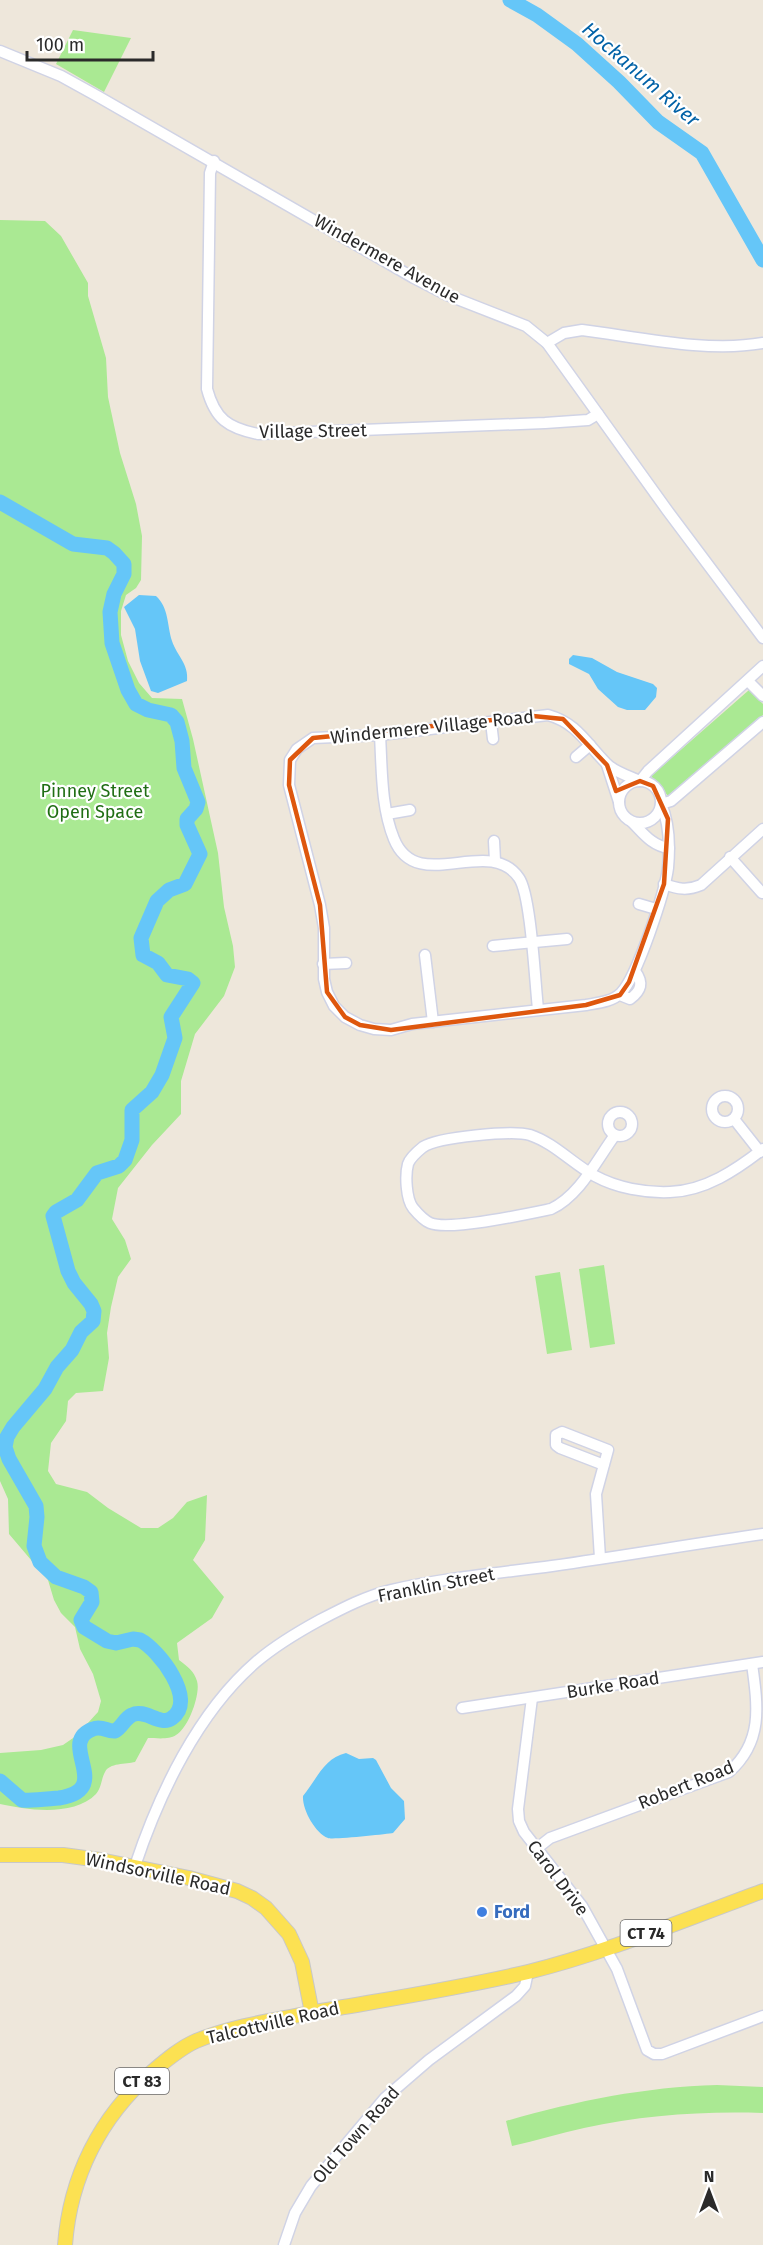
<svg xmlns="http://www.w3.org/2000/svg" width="763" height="2245" viewBox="0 0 763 2245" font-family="'Fira Sans',sans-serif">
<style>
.green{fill:#aae993}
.water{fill:#65c6f8}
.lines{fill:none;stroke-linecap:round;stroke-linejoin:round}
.river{stroke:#65c6f8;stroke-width:15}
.minor-casing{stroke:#d0d3e5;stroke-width:13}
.major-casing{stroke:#c8c8c8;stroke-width:16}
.minor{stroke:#fff;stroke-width:10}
.major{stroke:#fce152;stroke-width:14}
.marked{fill:none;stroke:#de570e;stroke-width:4.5;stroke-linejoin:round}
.shop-dot{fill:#3f7fe0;stroke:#fff;stroke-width:2}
.labels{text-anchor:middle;stroke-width:4.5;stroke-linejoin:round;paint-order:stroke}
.shield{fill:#fff;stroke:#6a6a6a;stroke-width:1.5}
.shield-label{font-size:16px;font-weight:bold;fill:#2a2a2a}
.street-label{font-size:18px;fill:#2a2a2a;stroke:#fff}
.park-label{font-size:18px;fill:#206e14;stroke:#fff}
.shop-label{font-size:18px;font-weight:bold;fill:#366cbe;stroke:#fff;text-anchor:start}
.water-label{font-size:20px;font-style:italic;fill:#0262a7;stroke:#fff}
</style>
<rect width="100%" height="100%" fill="#eee7db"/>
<g class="green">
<polygon points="73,30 131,38 104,92 56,64"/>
<path d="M0,220L45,221L61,236L88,283V296L106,358L108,397L120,453L136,504L142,536L141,580L136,588L126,595L121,611V635L128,661L139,683L152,698L182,699L193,739L218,853L224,907L233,946L235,967L224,996L195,1034L181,1081V1114L152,1145L118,1188L112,1219L125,1240L131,1259L118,1277L111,1307L107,1333L109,1358L103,1391L76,1393L68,1401L66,1421L51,1443L48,1471L56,1484L87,1492L108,1508L141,1528H158L173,1518L187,1502L207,1495L205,1540L193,1560L224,1597L212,1618L177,1643L179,1660C187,1666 194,1671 197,1681C201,1694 188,1729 176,1735C169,1740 156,1738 148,1738L135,1762C126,1764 109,1763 105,1772C101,1779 102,1787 96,1794C74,1817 27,1810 0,1804V1753L41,1750L63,1745L76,1736L98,1712L101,1701L93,1674L80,1649L75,1627L61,1613L54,1600L48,1580L9,1534L8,1499L0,1481Z"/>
<polygon points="749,690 763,704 763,715 669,797 651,776"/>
<polygon points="604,1265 615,1344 590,1348 579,1269"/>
<polygon points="560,1272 572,1350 547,1354 535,1276"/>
<path d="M717,2085L763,2087V2113C703,2111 643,2115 584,2128C560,2133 536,2141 512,2146L506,2121C576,2101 644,2087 717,2085Z"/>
</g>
<g class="water">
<path d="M139,595L156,596C169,608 167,625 172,641C177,656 189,664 187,681L158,693L151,691L140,661L135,629L124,607Z"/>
<polygon points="573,655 592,658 617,672 653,684 657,688 656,697 645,710 627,710 618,707 598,689 589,674 569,664 569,659"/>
<path d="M346,1753L359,1759L373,1758L376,1760L391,1788L404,1801L405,1819L393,1833C387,1834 332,1840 328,1838C315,1833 302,1809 303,1796C317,1779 324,1758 346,1753Z"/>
</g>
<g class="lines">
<g class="river">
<polyline points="510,0 537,15 577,44 619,82 658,122 702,153 763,260"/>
<path d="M0,502L73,544L107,548L114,553L124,564V574L114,594L110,612L112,643L128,690L136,704L148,710L171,715L177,722L182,741L184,768L198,802L196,809L187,819V825L200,854L185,884L169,890L157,901L141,938L143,955L158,963L167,975L188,979L193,983L171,1017L175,1038L162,1075L152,1092L132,1110V1140L125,1160L119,1166L97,1173L77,1200L56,1212L53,1216L68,1271L74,1283L91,1304L94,1311L93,1321L81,1332L72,1350L57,1367L45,1389L13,1427L7,1437L5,1447L9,1459L36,1506L37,1517L34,1546L40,1562L56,1577L84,1587L91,1592L92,1602L81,1620L84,1627L107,1641L116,1643L133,1639L140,1640C158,1649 198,1700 172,1718C160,1727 145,1708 132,1715C125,1718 122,1727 115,1731C107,1732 102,1725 93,1729C55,1743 116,1789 59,1798C47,1799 34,1801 22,1800L0,1781"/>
</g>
<defs>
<g id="minor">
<polyline points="0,51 61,76 99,97 414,278 447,295 526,326 547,343 667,510 763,638"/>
<path d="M214,161L210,173L207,389C215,419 228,428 258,434L545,423L588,420L598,414"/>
<path d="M547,343L564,333L582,330C638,337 707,353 763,343"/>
<path d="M763,666L648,771L640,781C629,776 614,772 606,763C586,743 577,723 548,715L380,735L313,738L297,749L290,760L289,785L320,905L324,928V979L327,992L334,1006L345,1017L360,1025L374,1029L391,1030L412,1024L586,1005C597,1003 612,1002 621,993C637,977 665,892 668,868C670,846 670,824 661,804L671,801L763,722"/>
<polyline points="748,681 763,696"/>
<polyline points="491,722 493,739"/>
<path d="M380,735C382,770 381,807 394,839C417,896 489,834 519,878C531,895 535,983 538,1009"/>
<polyline points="576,757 590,745"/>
<polyline points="607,765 619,802"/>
<circle cx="640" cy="802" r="21"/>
<polyline points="387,814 410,810"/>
<path d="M632,822C643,833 652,846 669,848"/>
<polyline points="494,841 495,861"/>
<polyline points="730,857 762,893"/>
<path d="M664,884C678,889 687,891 701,885L763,829"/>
<polyline points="639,904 656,909"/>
<polyline points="493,946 567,939"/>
<polyline points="425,955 433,1022"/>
<polyline points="323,964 346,963"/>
<path d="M620,995L630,999C641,991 644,983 635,971"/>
<circle cx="725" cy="1109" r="13"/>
<circle cx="620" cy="1124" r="12"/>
<polyline points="734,1119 760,1152"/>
<path d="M615,1135C596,1161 580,1195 551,1209C527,1214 449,1231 430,1223C423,1220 418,1214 413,1208C406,1199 405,1175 408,1164C410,1158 418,1151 423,1147C438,1137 513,1130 530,1135C554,1143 573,1164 595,1176C617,1188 645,1193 670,1192C705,1191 736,1170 763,1149"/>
<polyline points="600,1558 596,1494 608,1450 562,1432 556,1435 556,1445 560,1448 604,1465"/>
<polyline points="532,1698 518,1809 519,1821 524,1832 582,1906 617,1969 647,2050 654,2054 662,2054 763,2016"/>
<polyline points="462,1708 763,1662"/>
<path d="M536,1849L550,1838L729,1772C763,1742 758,1707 752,1664"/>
<path d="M135,1866C159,1794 198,1712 256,1662C276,1645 298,1632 320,1620C343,1608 366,1596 391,1590C444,1578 499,1573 552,1566C623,1556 693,1544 763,1534"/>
<polyline points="284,2245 295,2213 311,2186 385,2098 429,2060 516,1996 525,1986 528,1972"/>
</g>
<g id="major">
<polyline points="0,1855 63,1855 100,1860 189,1878 237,1891 252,1898 266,1908 289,1934 302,1962 312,2013"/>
<path d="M65,2245C70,2177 100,2117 152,2072C165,2061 180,2048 196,2041C232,2026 272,2021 310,2013C382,2000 456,1989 528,1972C608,1952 686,1919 763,1891"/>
</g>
</defs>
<use href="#minor" class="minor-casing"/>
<use href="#major" class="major-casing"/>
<use href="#minor" class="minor"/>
<use href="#major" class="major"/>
</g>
<path class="marked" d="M533,716L563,719L607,765L616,791L640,781L653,786L668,819L664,884L629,982L620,995L586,1005L391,1030L360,1025L345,1017L327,992L320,905L289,785L290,760L313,738Z"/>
<circle class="shop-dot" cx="482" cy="1912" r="6"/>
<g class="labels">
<g class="shield">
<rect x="620.5" y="1920" width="51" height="26" rx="4.5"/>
<rect x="115" y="2068" width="54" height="26" rx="4.5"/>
</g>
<g class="shield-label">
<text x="646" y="1939">CT 74</text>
<text x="142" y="2087">CT 83</text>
</g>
<g class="street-label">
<text transform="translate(387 259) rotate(29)" y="6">Windermere Avenue</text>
<text transform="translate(313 431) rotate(-1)" y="6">Village Street</text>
<text transform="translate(432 727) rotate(-6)" y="6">Windermere Village Road</text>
<text transform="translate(436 1585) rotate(-11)" y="6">Franklin Street</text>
<text transform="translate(613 1685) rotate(-9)" y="6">Burke Road</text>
<text transform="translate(686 1785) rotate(-22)" y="6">Robert Road</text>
<text transform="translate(158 1874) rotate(12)" y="6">Windsorville Road</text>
<text transform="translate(558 1878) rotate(53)" y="6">Carol Drive</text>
<text transform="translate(273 2023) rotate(-13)" y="6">Talcottville Road</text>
<text transform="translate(356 2135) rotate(-49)" y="6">Old Town Road</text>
</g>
<g class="park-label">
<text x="95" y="797">Pinney Street<tspan x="95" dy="21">Open Space</tspan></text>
</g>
<g class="shop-label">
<text x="494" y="1918">Ford</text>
</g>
<g class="water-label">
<text transform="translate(641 74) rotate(41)" y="7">Hockanum River</text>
</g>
</g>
<g transform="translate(709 2191)" stroke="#ffffff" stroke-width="4.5" paint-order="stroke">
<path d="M0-4.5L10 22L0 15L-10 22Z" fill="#2a2a2a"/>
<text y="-9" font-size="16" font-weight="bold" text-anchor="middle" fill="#2a2a2a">N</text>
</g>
<path d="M27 51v9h126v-9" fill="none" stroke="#2a2a2a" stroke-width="3"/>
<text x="36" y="51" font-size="18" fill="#2a2a2a" stroke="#ffffff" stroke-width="4.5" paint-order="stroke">100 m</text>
</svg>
